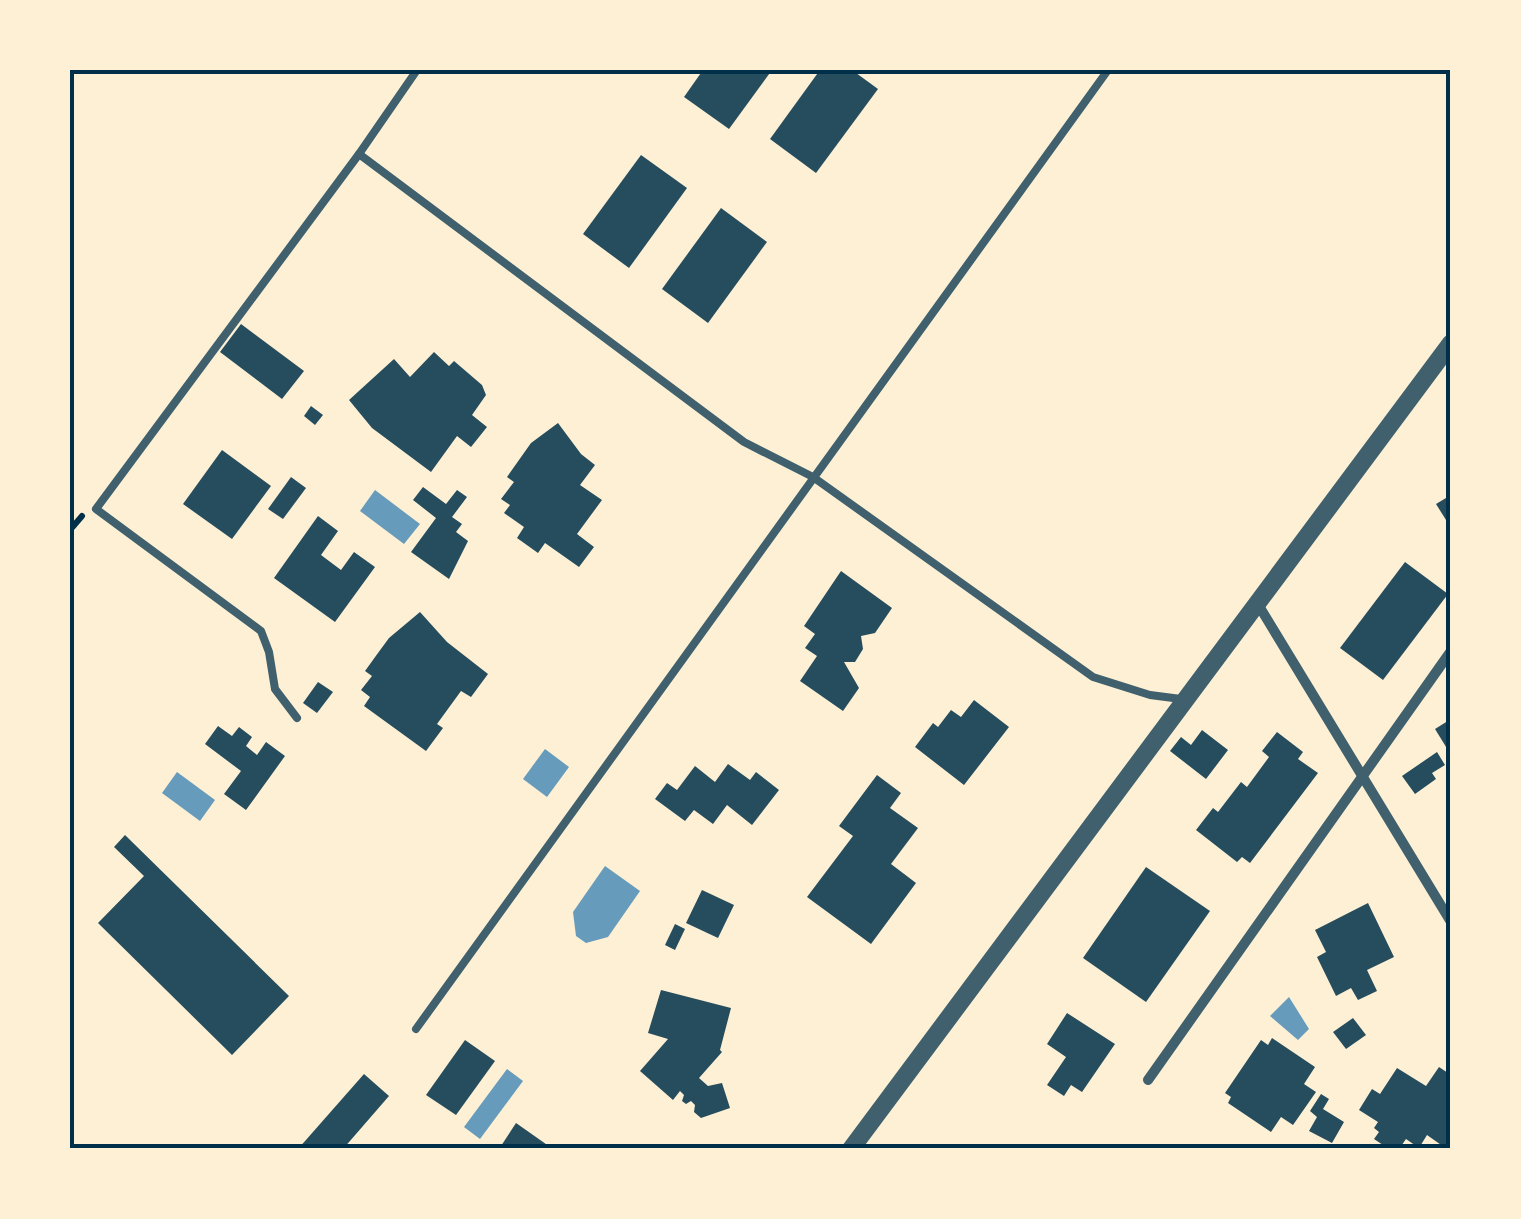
<svg xmlns="http://www.w3.org/2000/svg" width="1521" height="1219" viewBox="0 0 1521 1219" font-family="'Playfair Display',serif">
<style>
.water{fill:#669bbc}
.building{fill:#264d5e}
.lines{fill:none;stroke-linecap:round;stroke-linejoin:round}
.path{stroke:#003049;stroke-width:6}
.service{stroke:#3f606c;stroke-width:8}
.minor{stroke:#3f606c;stroke-width:10}
.tertiary{stroke:#3f606c;stroke-width:18}
.neatline{fill:none;stroke:#003049;stroke-width:4}
</style>
<rect width="100%" height="100%" fill="#fdf0d5"/>
<g class="water">
<polygon points="375,490 420,524 404,544 360,511"/>
<polygon points="545,749 569,767 547,797 523,779"/>
<polygon points="177,772 215,800 200,821 162,793"/>
<polygon points="605,866 640,891 608,937 586,943 576,936 573,912"/>
<polygon points="1289,997 1309,1029 1298,1040 1270,1016"/>
<polygon points="507,1069 523,1081 480,1139 464,1127"/>
</g>
<g class="building">
<polygon points="703,70 772,70 729,129 684,97"/>
<polygon points="820,70 852,70 878,89 816,173 770,139"/>
<polygon points="641,155 687,188 629,268 583,234"/>
<polygon points="721,208 767,242 708,323 662,289"/>
<polygon points="241,324 304,371 282,399 220,352"/>
<polygon points="434,352 449,366 454,361 482,385 486,395 472,415 487,427 471,447 457,436 431,472 372,428 349,400 394,359 410,377"/>
<polygon points="311,406 323,415 315,425 304,416"/>
<polygon points="558,423 581,454 595,465 580,485 602,500 577,534 594,547 579,567 545,543 538,553 517,538 524,527 504,513 510,505 501,499 514,482 507,477 531,443"/>
<polygon points="222,450 271,486 232,539 183,504"/>
<polygon points="291,477 306,488 283,519 268,509"/>
<polygon points="423,487 446,504 457,490 467,497 452,517 462,524 456,532 468,541 449,579 411,552 436,518 413,500"/>
<polygon points="1451,495 1451,528 1436,504"/>
<polygon points="318,516 338,531 321,555 341,570 354,552 375,567 335,622 274,578"/>
<polygon points="1405,562 1448,594 1383,680 1340,648"/>
<polygon points="841,571 892,608 875,633 861,636 863,649 855,662 844,662 859,688 843,711 800,681 817,656 805,648 815,634 804,626"/>
<polygon points="420,612 447,642 488,674 471,697 461,691 437,724 443,728 426,751 364,706 370,697 361,690 372,676 365,671 378,653 389,638"/>
<polygon points="318,682 333,692 317,713 303,703"/>
<polygon points="974,700 1009,727 964,785 915,747 933,723 938,727 951,710 961,717"/>
<polygon points="1451,719 1451,755 1435,729"/>
<polygon points="218,726 232,736 239,727 252,737 246,746 257,755 266,742 285,756 246,810 224,794 241,771 205,744"/>
<polygon points="1202,730 1228,750 1206,779 1170,751 1181,737 1191,745"/>
<polygon points="1277,732 1303,752 1298,759 1318,773 1250,863 1242,857 1237,862 1196,830 1213,808 1218,812 1241,782 1247,787 1269,757 1262,751"/>
<polygon points="1437,752 1445,765 1432,773 1436,779 1415,794 1402,776"/>
<polygon points="728,764 750,780 756,772 779,790 752,825 727,805 713,824 694,810 685,821 655,799 667,783 677,790 695,766 715,782"/>
<polygon points="877,775 901,793 890,808 918,828 891,864 916,883 871,944 807,897 853,836 839,826"/>
<polygon points="125,835 289,996 232,1055 98,923 144,876 114,847"/>
<polygon points="1146,867 1210,911 1146,1002 1083,958"/>
<polygon points="702,890 734,905 718,938 686,923"/>
<polygon points="1368,903 1394,957 1367,970 1377,991 1358,1000 1351,988 1336,996 1317,957 1326,952 1315,930"/>
<polygon points="675,924 685,929 675,950 665,945"/>
<polygon points="661,990 731,1008 720,1050 722,1052 699,1078 708,1086 722,1083 730,1108 701,1118 694,1112 695,1105 691,1101 686,1104 682,1101 684,1095 680,1091 673,1100 640,1071 668,1039 648,1033"/>
<polygon points="1067,1013 1115,1044 1082,1092 1071,1085 1064,1096 1047,1085 1066,1057 1047,1044"/>
<polygon points="1353,1018 1366,1035 1346,1049 1333,1032"/>
<polygon points="1272,1038 1315,1067 1304,1084 1316,1092 1293,1125 1281,1117 1271,1132 1228,1103 1231,1097 1225,1093 1261,1040 1268,1045"/>
<polygon points="465,1040 495,1061 456,1115 426,1095"/>
<polygon points="1439,1067 1451,1075 1451,1135 1444,1147 1427,1135 1419,1148 1406,1139 1399,1149 1389,1149 1374,1139 1379,1132 1374,1128 1378,1122 1359,1110 1372,1089 1380,1094 1397,1068 1426,1086"/>
<polygon points="364,1074 389,1096 343,1149 298,1149"/>
<polygon points="1321,1094 1329,1099 1323,1109 1344,1122 1332,1143 1309,1131 1317,1117 1310,1111"/>
<polygon points="516,1123 553,1149 499,1149"/>
</g>
<g class="lines">
<polyline class="path" points="70,530 82,516"/>
<g class="service">
<polyline points="359,154 417,70"/>
<polyline points="297,718 275,689 269,652 261,631 96,509 359,154 744,442 813,477 1093,677 1150,695 1181,699"/>
<polyline points="416,1029 1108,70"/>
</g>
<g class="minor">
<polyline points="1259,606 1451,922"/>
<polyline points="1148,1080 1451,651"/>
</g>
<polyline class="tertiary" points="851,1149 1451,343"/>
</g>
<rect width="1521" height="1219" fill="none" stroke="#fdf0d5" stroke-width="145"/>
<rect x="72" y="72" width="1376" height="1074" class="neatline"/>
</svg>
